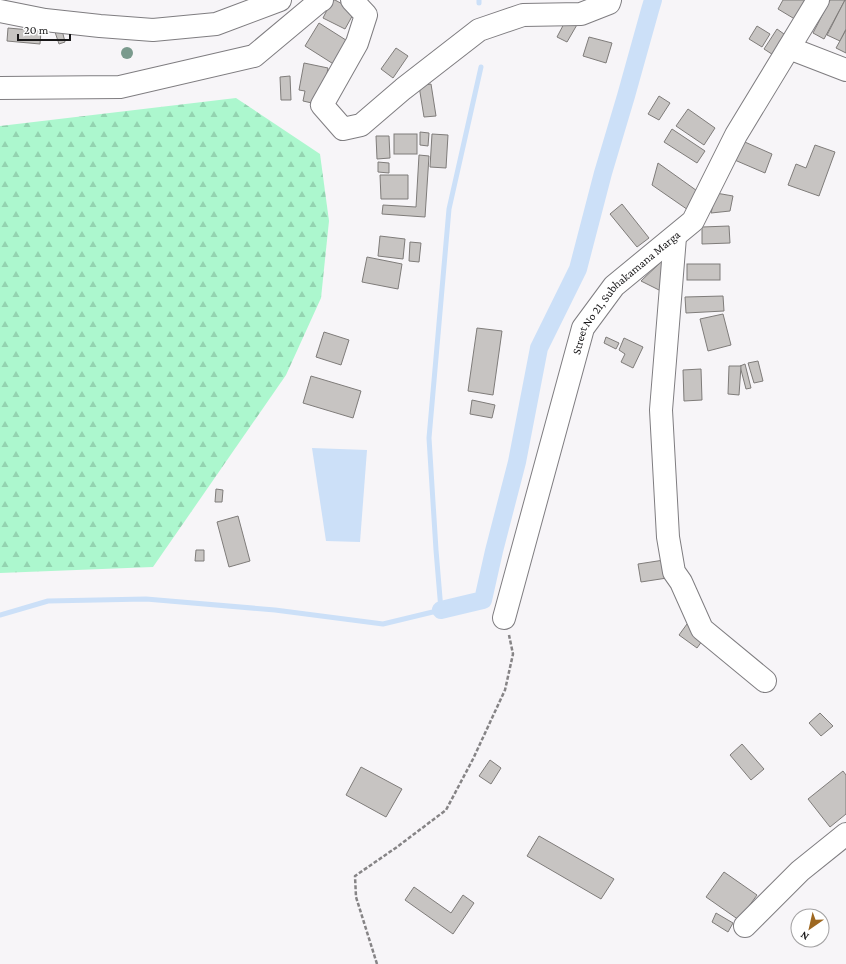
<svg xmlns="http://www.w3.org/2000/svg" width="846" height="964" viewBox="0 0 846 964" font-family="'Crimson Pro',serif">
<style>
.forest{fill:url(#forest-firs)}
.water{fill:#cce0f8}
.lines{fill:none;stroke-linecap:round;stroke-linejoin:round}
.stream{stroke:#cce0f8;stroke-width:5}
.canal{stroke:#cce0f8;stroke-width:18}
.building{fill:#c7c4c2;stroke:#7f7c7a}
.minor-casing{stroke:#7f7d80;stroke-width:24}
.path{stroke:#868486;stroke-width:2.5;stroke-dasharray:4 2;stroke-linecap:butt}
.minor{stroke:#fff;stroke-width:22}
.tree{fill:#7a9a8d}
.labels{text-anchor:middle;stroke-width:3;stroke-linejoin:round;paint-order:stroke}
.street-label{font-size:12px;fill:#181718;stroke:#fff}
</style>
<defs>
<pattern id="forest-firs" width="22" height="20" patternUnits="userSpaceOnUse"><rect width="22" height="20" fill="#acf7ce"/><path d="M5 1l3.5 6h-7zM16 11l3.5 6h-7z" fill="#93d3b0"/></pattern>
</defs>
<rect width="100%" height="100%" fill="#f7f5f8"/>
<polygon class="forest" points="236,98 320,154 329,221 321,298 286,375 153,567 0,573 0,126"/>
<polygon class="water" points="312,448 367,450 360,542 326,541"/>
<g class="lines">
<g class="stream">
<polyline points="479,0 479,3"/>
<polyline points="0,615 48,601 146,599 275,610 383,624 441,610 436,550 429,438 449,209 481,67"/>
</g>
<polyline class="canal" points="441,610 483,600 494,551 517,462 539,348 578,269 603,173 626,96 650,10 653,0"/>
</g>
<g class="building">
<polygon points="332,0 335,0 355,11 345,29 323,18"/>
<polygon points="783,0 810,0 798,21 778,9"/>
<polygon points="830,0 845,0 824,39 813,33"/>
<polygon points="845,0 846,0 846,29 840,41 827,35"/>
<polygon points="567,18 578,23 567,42 557,37"/>
<polygon points="319,23 349,42 335,65 305,46"/>
<polygon points="757,26 770,34 762,47 749,39"/>
<polygon points="8,28 41,31 40,44 7,41"/>
<polygon points="777,29 791,39 778,58 764,49"/>
<polygon points="62,30 65,42 59,44 55,32"/>
<polygon points="846,30 846,53 836,48"/>
<polygon points="589,37 612,43 606,63 583,56"/>
<polygon points="396,48 408,56 393,78 381,69"/>
<polygon points="304,63 328,68 321,105 303,101 305,91 299,90"/>
<polygon points="290,76 291,100 281,100 280,77"/>
<polygon points="431,84 436,116 424,117 419,86"/>
<polygon points="659,96 670,103 659,120 648,114"/>
<polygon points="688,109 715,128 704,145 676,126"/>
<polygon points="672,129 705,151 697,163 664,142"/>
<polygon points="420,132 429,133 428,146 420,145"/>
<rect x="394" y="134" width="23" height="20"/>
<polygon points="432,134 448,135 446,168 430,167"/>
<polygon points="376,136 389,136 390,158 377,159"/>
<polygon points="738,139 772,154 765,173 730,158"/>
<polygon points="815,145 835,152 819,196 788,185 796,164 806,168"/>
<polygon points="419,155 429,156 425,217 382,214 383,205 416,207"/>
<polygon points="378,162 389,163 389,173 378,172"/>
<polygon points="658,163 700,193 691,212 652,185"/>
<polygon points="380,175 408,175 408,199 381,199"/>
<polygon points="716,193 733,196 730,211 711,213"/>
<polygon points="622,204 649,238 637,247 610,214"/>
<polygon points="729,226 730,243 702,244 702,227"/>
<polygon points="380,236 405,239 403,259 378,256"/>
<polygon points="410,242 421,243 419,262 409,261"/>
<polygon points="367,257 402,264 398,289 362,282"/>
<polygon points="667,257 665,293 641,281 661,262"/>
<rect x="687" y="264" width="33" height="16"/>
<polygon points="723,296 724,311 686,313 685,297"/>
<polygon points="723,314 731,345 708,351 700,319"/>
<polygon points="477,328 502,331 493,395 468,391"/>
<polygon points="324,332 349,340 341,365 316,357"/>
<polygon points="606,337 619,343 616,349 604,343"/>
<polygon points="624,338 643,347 633,368 621,362 625,354 619,350"/>
<polygon points="758,361 763,381 754,383 748,363"/>
<polygon points="745,364 751,388 746,389 740,366"/>
<polygon points="729,366 741,366 739,395 728,394"/>
<polygon points="701,369 702,400 684,401 683,370"/>
<polygon points="311,376 361,391 353,418 303,403"/>
<polygon points="472,400 495,405 492,418 470,414"/>
<polygon points="216,489 223,490 222,502 215,502"/>
<polygon points="238,516 250,561 229,567 217,522"/>
<polygon points="196,550 204,550 204,561 195,561"/>
<polygon points="664,560 667,578 641,582 638,564"/>
<polygon points="687,624 705,637 697,648 679,635"/>
<polygon points="820,713 833,726 821,736 809,723"/>
<polygon points="742,744 764,769 751,780 730,755"/>
<polygon points="490,760 501,768 491,784 479,776"/>
<polygon points="361,767 402,789 386,817 346,795"/>
<polygon points="843,771 846,775 846,814 830,827 808,799"/>
<polygon points="539,836 614,879 601,899 527,856"/>
<polygon points="724,872 757,895 739,920 706,897"/>
<polygon points="414,887 451,913 463,895 474,903 453,934 405,900"/>
<polygon points="716,913 733,923 728,932 712,922"/>
</g>
<g class="lines">
<defs>
<g id="minor">
<polyline points="352,0 366,15 357,43 322,105 343,129 361,125 403,89 479,30 523,15 581,14 609,3 610,0"/>
<polyline points="0,11 45,20 100,26 153,30 216,24 280,0"/>
<polyline points="789,48 846,70"/>
<polyline points="0,88 120,87 254,56 321,0 322,0"/>
<polyline points="675,237 661,410 668,537 674,572 681,582 702,629 765,681"/>
<path id="s1" d="M504,618L583,328L614,286L693,221L736,135L818,0"/>
<polyline points="745,926 800,871 846,834"/>
</g>
</defs>
<use href="#minor" class="minor-casing"/>
<polyline class="path" points="377,964 356,897 355,876 397,847 446,810 473,759 505,690 513,654 509,635"/>
<use href="#minor" class="minor"/>
</g>
<circle class="tree" cx="127" cy="53" r="6"/>
<g class="labels">
<g class="street-label">
<text dy="4" stroke="none"><textPath href="#s1" startOffset="355">Street No 21, Subhakamana Marga</textPath></text>
</g>
</g>
<g transform="translate(810 928) rotate(214)"><circle r="19" fill="#ffffff" stroke="#a3a2a3"/>
<path d="M0-3L7 15L0 10L-7 15Z" fill="#9e6821"/>
<text y="-6" font-size="11" font-weight="bold" text-anchor="middle" fill="#181718">N</text>
</g>
<path d="M18 34v6h52v-6" fill="none" stroke="#181718" stroke-width="2"/>
<text x="24" y="34" font-size="12" fill="#181718" stroke="#ffffff" stroke-width="3" paint-order="stroke">20 m</text>
</svg>
